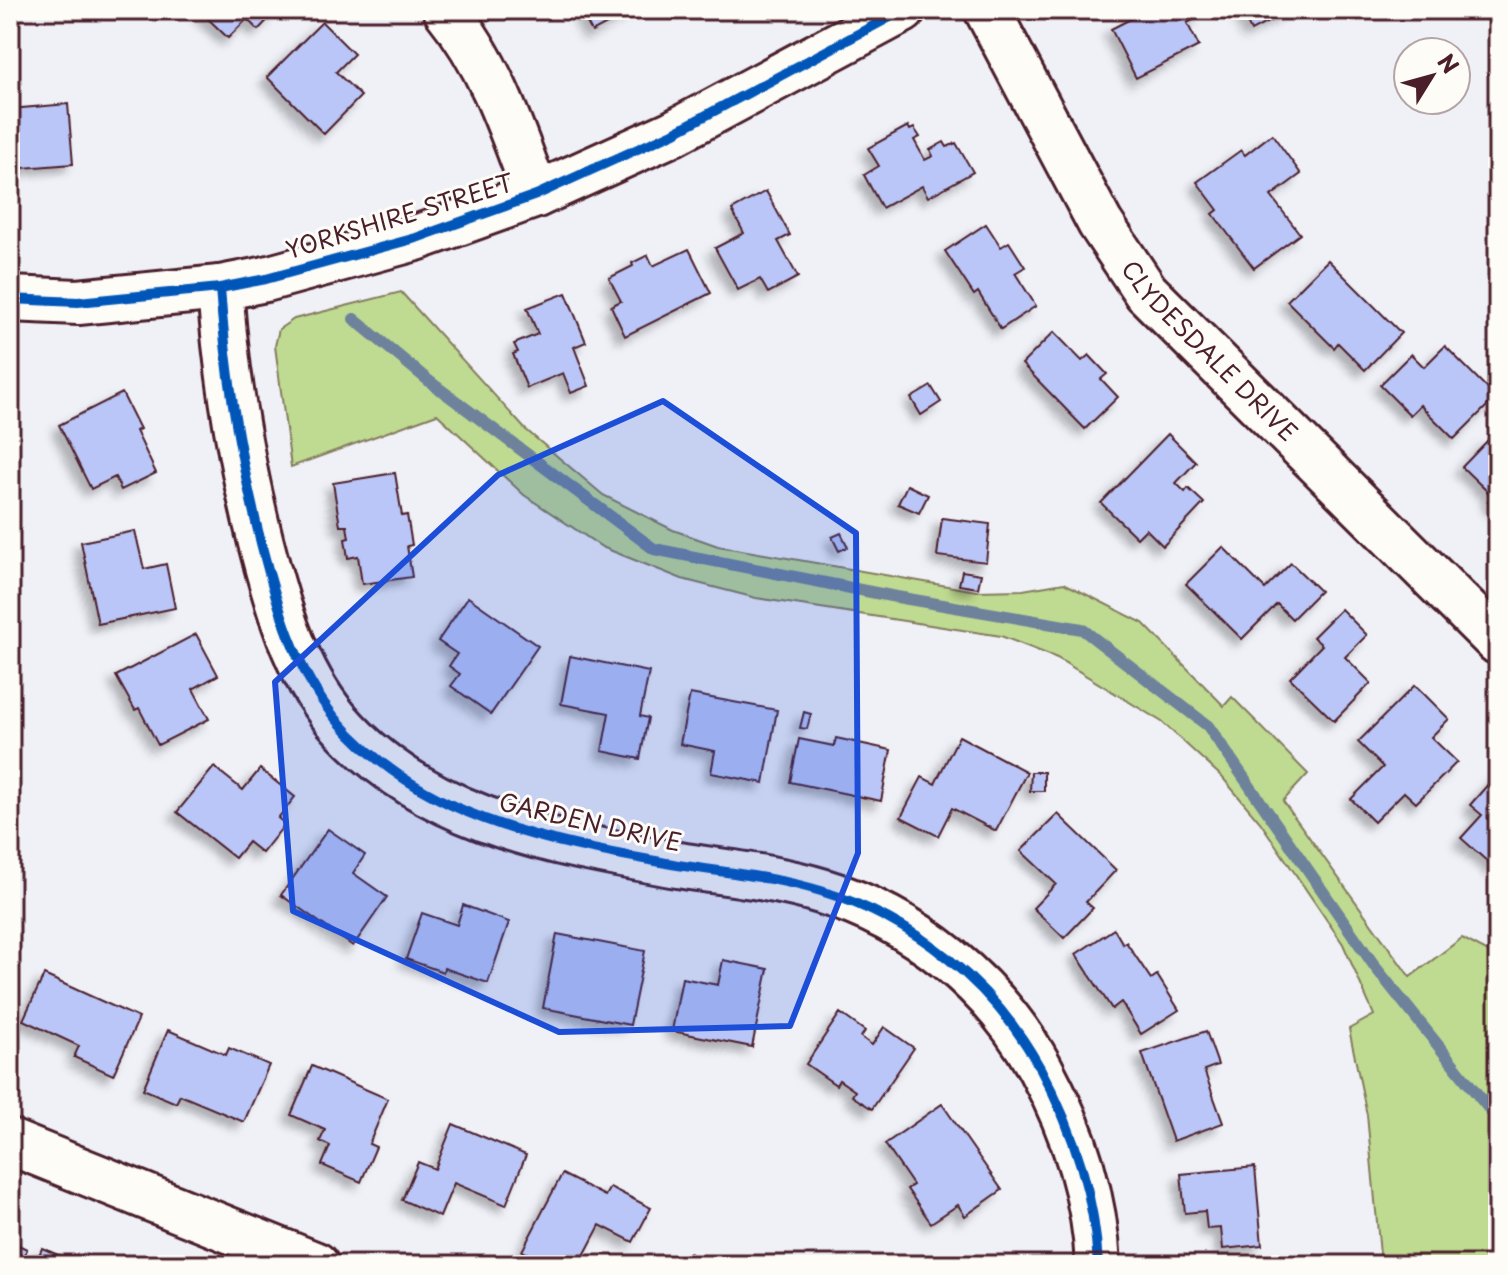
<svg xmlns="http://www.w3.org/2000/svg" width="1508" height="1275" viewBox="0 0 1508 1275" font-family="'Playpen Sans',sans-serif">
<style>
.green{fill:#bfda91;stroke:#847c5e;stroke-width:2}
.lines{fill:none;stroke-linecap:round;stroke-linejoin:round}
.stream{stroke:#6e829c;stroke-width:12}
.building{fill:#bac6f7;stroke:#4a1f2b;stroke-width:2;filter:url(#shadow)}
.minor-casing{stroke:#4a1f2b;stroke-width:50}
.minor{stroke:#fdfcf7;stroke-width:44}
.cycleway-casing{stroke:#fdfcf7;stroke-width:15}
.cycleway{stroke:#0057b8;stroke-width:10}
.marked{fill:#1d4ed8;fill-opacity:0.2;stroke:#1d4ed8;stroke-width:6;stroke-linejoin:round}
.labels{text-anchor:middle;stroke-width:6;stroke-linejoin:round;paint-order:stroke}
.street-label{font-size:24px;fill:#4a1f2b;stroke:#fdfcf7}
</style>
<defs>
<filter id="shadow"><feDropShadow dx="-7" dy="7" stdDeviation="4" flood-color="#0004"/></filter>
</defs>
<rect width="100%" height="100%" fill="#f0f1f7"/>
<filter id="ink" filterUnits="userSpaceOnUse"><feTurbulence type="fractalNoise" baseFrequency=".0125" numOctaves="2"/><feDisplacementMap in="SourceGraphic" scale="16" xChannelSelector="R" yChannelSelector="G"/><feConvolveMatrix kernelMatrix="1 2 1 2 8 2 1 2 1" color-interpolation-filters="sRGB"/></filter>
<g filter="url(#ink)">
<polygon class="green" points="401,292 525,429 603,495 673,530 718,546 976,591 1023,590 1064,583 1143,623 1224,706 1232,697 1308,774 1283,801 1410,977 1462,938 1498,957 1498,1265 1381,1265 1367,1115 1349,1029 1374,1015 1343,944 1260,822 1222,777 1162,722 1057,658 1001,636 756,598 682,579 602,547 524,495 437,414 291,467 275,346 279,329 294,319"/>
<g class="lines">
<polyline class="stream" points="354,319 429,381 654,549 891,596 1082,629 1208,726 1376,968 1498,1120"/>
</g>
<g class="building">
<polygon points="199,10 277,10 258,30 247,19 228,38"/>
<polygon points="580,10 633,10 592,32"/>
<polygon points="1148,10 1198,10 1201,16 1187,23 1199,46 1136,78 1111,29"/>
<polygon points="1241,10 1291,10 1251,31"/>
<polygon points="322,22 354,54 336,72 361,96 324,134 267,77"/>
<polygon points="68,104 73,164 10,169 10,109"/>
<polygon points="908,126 910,130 914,128 920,137 914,140 925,160 933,156 930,150 944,142 947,147 956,143 973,172 928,197 922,186 882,208 864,175 879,166 868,148"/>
<polygon points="1272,134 1301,174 1271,196 1300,234 1254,268 1213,214 1218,210 1197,182 1241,150 1245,155"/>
<polygon points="766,191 790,235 778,241 798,277 768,293 760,279 738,290 715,248 744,233 732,210"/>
<polygon points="986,224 1001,247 1009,242 1025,267 1015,273 1036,306 1001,329 978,292 974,295 945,251"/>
<polygon points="689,249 711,293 625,336 611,306 621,301 609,278 633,266 632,263 648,255 653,266"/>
<polygon points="1328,260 1401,333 1365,370 1338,343 1334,348 1287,301"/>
<polygon points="566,293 586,342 574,347 589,386 571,393 563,373 527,388 513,354 518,352 514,344 538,334 527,308"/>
<polygon points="1054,332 1082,361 1089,355 1107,374 1101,379 1118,397 1085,429 1022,364"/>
<polygon points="1445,346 1496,397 1454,439 1420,405 1410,415 1380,385 1411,354 1424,367"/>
<polygon points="931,386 941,402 921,415 911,398"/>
<polygon points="122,393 140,429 136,431 156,473 121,490 115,477 91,489 59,425"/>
<polygon points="1168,434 1196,462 1176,483 1185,492 1188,488 1204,503 1163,546 1146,529 1137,538 1101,503"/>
<polygon points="1489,439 1498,448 1498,511 1488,501 1493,497 1462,467"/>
<polygon points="395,473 402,516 407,515 412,545 407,546 412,577 362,584 358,556 348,558 345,539 349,538 347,526 340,526 333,483"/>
<polygon points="907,485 928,495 919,513 898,504"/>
<polygon points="942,518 990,524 986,562 937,556"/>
<polygon points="135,531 144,569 166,564 175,608 98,624 81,542"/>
<polygon points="841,533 848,547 839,551 832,537"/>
<polygon points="1223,547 1265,589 1291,563 1320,591 1292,619 1277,604 1242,639 1186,584"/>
<polygon points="962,571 981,574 978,588 959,585"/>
<polygon points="468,597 538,646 491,714 451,686 460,674 449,666 457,654 438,641"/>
<polygon points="1341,609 1367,635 1345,657 1371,683 1334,721 1290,678 1322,645 1313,637"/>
<polygon points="196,634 218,675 193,689 209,719 158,745 139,708 135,710 116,676"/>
<polygon points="570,656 649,672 640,716 648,718 640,759 602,751 609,713 561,704"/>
<polygon points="1415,685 1449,719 1431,737 1457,762 1416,803 1404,792 1374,822 1351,799 1383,767 1358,742"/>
<polygon points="690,694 777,710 764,783 711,773 715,751 680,744"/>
<polygon points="804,712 811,714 807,729 800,728"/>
<polygon points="959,736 1027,772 996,831 952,808 938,836 901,817 922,777 935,784"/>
<polygon points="836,738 891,750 881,801 790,782 799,739 834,746"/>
<polygon points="214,767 243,790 260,769 295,797 278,818 285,824 262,853 248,842 235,858 177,812"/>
<polygon points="1031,772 1044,772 1044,791 1030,791"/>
<polygon points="1498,773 1498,871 1461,838 1482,815 1470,805"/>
<polygon points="1058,814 1116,870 1086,902 1093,908 1064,938 1033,908 1056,884 1021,851"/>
<polygon points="328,829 365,855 353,873 387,897 353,946 281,895"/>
<polygon points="463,905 509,922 488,983 444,968 443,972 406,959 422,913 457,925"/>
<polygon points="1114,929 1123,944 1126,942 1151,979 1157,975 1179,1010 1141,1034 1121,1002 1112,1009 1076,954"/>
<polygon points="557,934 645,951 630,1025 543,1008"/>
<polygon points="723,960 768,969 752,1047 672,1031 682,978 718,985"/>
<polygon points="44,975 139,1018 113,1075 74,1057 79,1046 23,1020"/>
<polygon points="840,1013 865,1031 861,1037 872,1045 884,1027 914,1048 872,1109 852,1096 855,1091 839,1080 836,1085 806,1064"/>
<polygon points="168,1030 226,1055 229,1048 269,1065 244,1122 180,1095 176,1103 143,1089"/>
<polygon points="1206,1031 1218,1065 1204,1070 1223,1123 1173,1141 1142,1053"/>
<polygon points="312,1066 388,1099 369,1144 376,1147 361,1182 322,1165 330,1146 320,1141 325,1130 291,1115"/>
<polygon points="942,1104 1002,1190 965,1216 958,1205 931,1223 907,1189 913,1185 885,1144"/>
<polygon points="453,1124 526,1155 506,1205 454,1183 440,1217 402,1200 418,1162 435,1169"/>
<polygon points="1255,1167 1262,1245 1223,1249 1221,1228 1207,1229 1205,1211 1185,1213 1181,1174"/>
<polygon points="562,1174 605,1196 610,1187 651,1208 633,1242 600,1225 579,1265 549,1265 522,1251"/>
<polygon points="10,1241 27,1249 20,1265 10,1265"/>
<polygon points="42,1248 79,1264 78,1265 35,1265"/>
<polygon points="689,1253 705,1265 680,1265"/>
</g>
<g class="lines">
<defs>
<g id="minor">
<path d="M446,10C491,65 512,130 536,195"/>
<path id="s1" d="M987,10L1100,223L1146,292L1498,642"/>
<path d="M220,288C226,375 240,459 261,543C277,605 295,670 336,719C419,816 541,841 661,862C714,872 769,875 821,891C914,919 994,984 1040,1068C1073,1129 1095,1195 1098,1265"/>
<polyline points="10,299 78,302 220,288 266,279 416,238 536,195 673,133 903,10"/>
<polyline points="10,1142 316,1265"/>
</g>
</defs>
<use href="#minor" class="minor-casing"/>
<use href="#minor" class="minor"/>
<defs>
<g id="cycleway">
<path d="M220,288C226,375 240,459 261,543C277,605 295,670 336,719C419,816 541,841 661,862C714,872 769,875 821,891C914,919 994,984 1040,1068C1073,1129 1095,1195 1098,1265"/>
<polyline points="10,299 78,302 220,288 266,279 416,238 536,195 673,133 903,10"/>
</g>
</defs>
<use href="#cycleway" class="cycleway-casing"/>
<use href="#cycleway" class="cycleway"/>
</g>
</g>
<path class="marked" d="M663,401L856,533L858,853L790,1026L559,1032L293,911L275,682L498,475Z"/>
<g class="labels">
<g class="street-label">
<text transform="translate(400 217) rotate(-17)" y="8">YORKSHIRE STREET</text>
<text dy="8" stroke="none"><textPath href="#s1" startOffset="410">CLYDESDALE DRIVE</textPath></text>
<text transform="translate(590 823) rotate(13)" y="8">GARDEN DRIVE</text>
</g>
</g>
<rect width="1508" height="1275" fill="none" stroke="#fdfcf7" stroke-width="40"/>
<rect x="20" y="20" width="1468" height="1235" fill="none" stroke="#4a1f2b" stroke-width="3" filter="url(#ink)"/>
<g transform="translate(1432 76) rotate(53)"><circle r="38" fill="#fdfcf7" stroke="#b5a4a5" stroke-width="2"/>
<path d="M0-6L14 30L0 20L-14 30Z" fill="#4a1f2b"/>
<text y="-12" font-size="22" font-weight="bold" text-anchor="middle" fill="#4a1f2b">N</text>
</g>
</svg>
